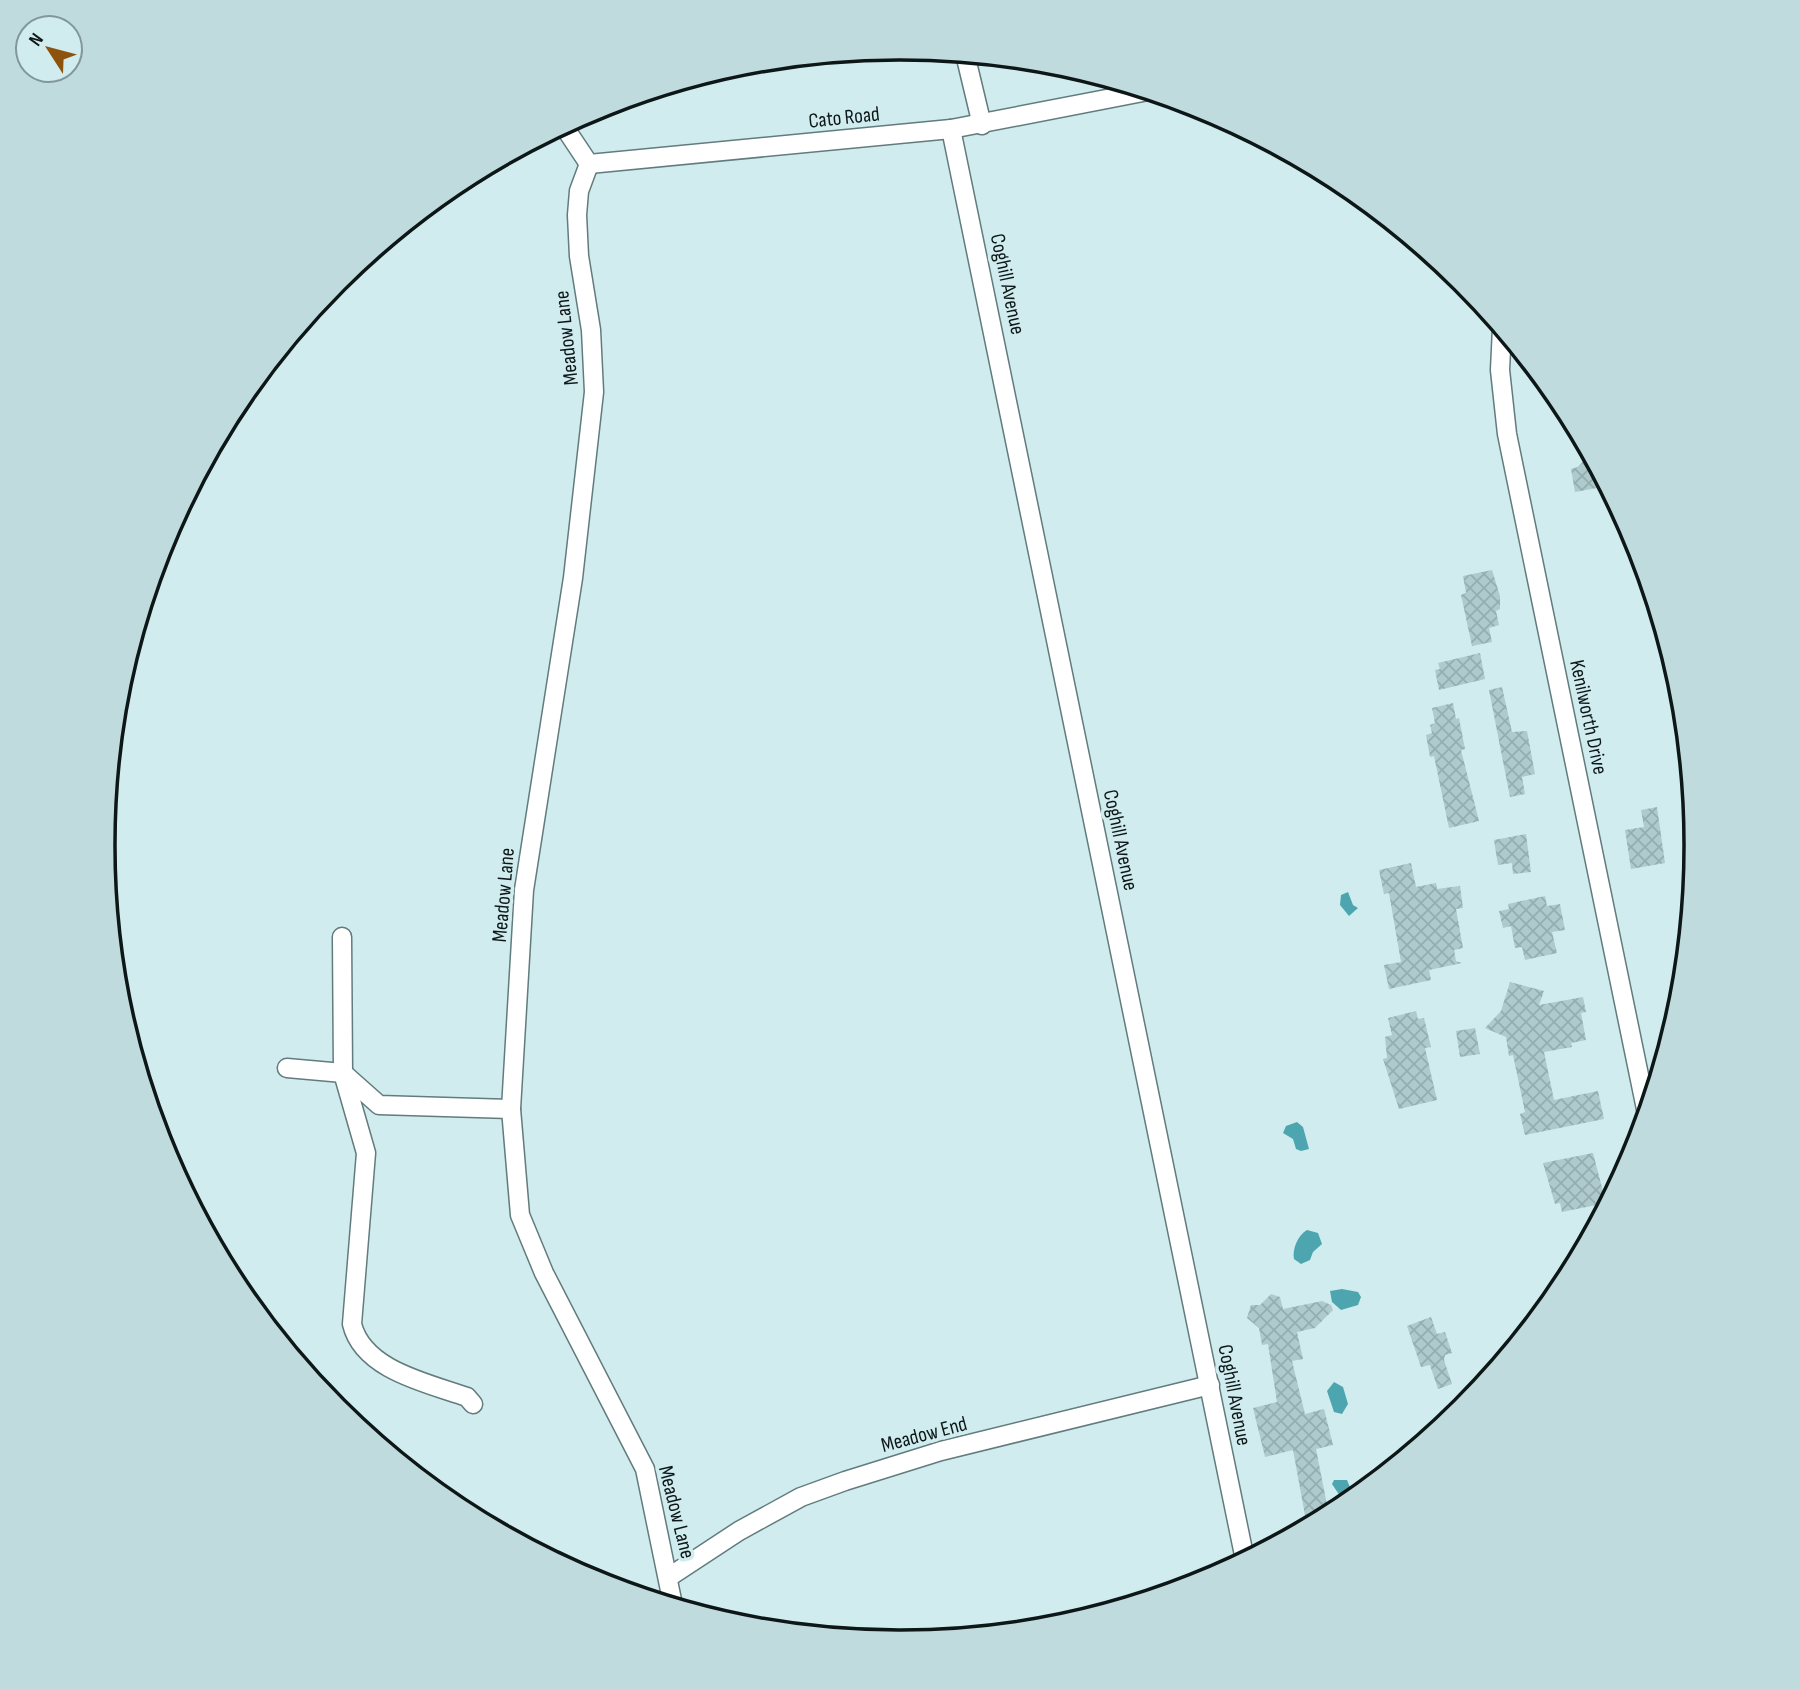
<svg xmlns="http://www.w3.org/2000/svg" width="1799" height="1689" viewBox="0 0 1799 1689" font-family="'Sofia Sans Condensed',sans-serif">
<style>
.water{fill:#4da6af}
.building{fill:url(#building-cross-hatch)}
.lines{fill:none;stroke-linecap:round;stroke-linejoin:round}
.minor-casing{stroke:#627b7d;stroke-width:21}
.minor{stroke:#fff;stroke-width:18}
.labels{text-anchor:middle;stroke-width:7;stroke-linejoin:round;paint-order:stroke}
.street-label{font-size:21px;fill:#0d1718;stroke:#d0ecef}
.rim{fill:none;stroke:#0d1718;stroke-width:3.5}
</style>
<defs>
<pattern id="building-cross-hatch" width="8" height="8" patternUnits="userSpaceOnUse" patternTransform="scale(1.75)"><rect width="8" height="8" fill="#afcacd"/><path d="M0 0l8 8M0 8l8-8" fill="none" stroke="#95adaf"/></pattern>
</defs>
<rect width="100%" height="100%" fill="#d0ecef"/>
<g class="water">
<polygon points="1348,892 1353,905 1358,908 1349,916 1340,905 1341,895"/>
<polygon points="1297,1122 1303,1127 1309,1149 1301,1151 1296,1149 1293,1139 1283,1133 1286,1126"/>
<path d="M1307,1230L1318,1233L1322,1244L1313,1252L1310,1260L1301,1264L1294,1259C1292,1249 1298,1235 1307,1230Z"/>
<polygon points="1342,1289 1358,1292 1361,1297 1358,1305 1341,1310 1332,1302 1330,1291"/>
<polygon points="1334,1382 1343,1387 1348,1404 1342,1414 1334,1412 1327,1391"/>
<polygon points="1334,1480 1347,1480 1354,1497 1346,1505 1332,1484"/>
</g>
<g class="building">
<polygon points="1590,453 1604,479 1597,488 1575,492 1571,469 1578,467"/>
<polygon points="1492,570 1500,596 1500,609 1496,611 1499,625 1489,628 1492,642 1472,646 1461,595 1466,593 1463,576"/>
<polygon points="1480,653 1485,679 1439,690 1435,670 1440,669 1438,663"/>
<polygon points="1502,687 1512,732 1527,731 1535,774 1522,777 1525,794 1510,797 1489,690"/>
<polygon points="1453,703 1456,719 1459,718 1465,749 1461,750 1479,821 1449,828 1434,756 1430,757 1426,735 1432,733 1430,725 1435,723 1432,708"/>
<polygon points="1657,807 1665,863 1631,869 1625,830 1644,827 1641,810"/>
<polygon points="1526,834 1531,872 1513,874 1512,863 1498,865 1494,840"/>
<polygon points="1411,863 1416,887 1436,883 1437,889 1460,886 1463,908 1456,909 1463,948 1454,950 1456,961 1462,963 1429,970 1431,980 1389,989 1384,965 1401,962 1389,893 1384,894 1379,870"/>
<polygon points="1545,896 1547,906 1560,904 1565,930 1552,932 1557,953 1525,960 1522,947 1515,948 1511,926 1503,928 1499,911 1509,909 1508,904"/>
<polygon points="1510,982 1544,991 1539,1005 1583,997 1586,1012 1581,1013 1586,1040 1571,1043 1572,1047 1544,1052 1554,1100 1598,1091 1604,1119 1525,1135 1520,1114 1525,1112 1513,1055 1509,1056 1506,1037 1485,1028 1501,1011"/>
<polygon points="1416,1011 1418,1019 1424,1018 1431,1047 1425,1048 1437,1100 1399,1109 1383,1059 1387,1058 1385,1037 1392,1035 1388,1018"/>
<polygon points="1475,1028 1480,1054 1460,1057 1456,1031"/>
<polygon points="1593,1153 1606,1203 1562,1212 1560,1203 1555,1204 1543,1163"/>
<polygon points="1271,1294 1280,1297 1283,1309 1322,1301 1331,1305 1333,1310 1315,1328 1297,1332 1303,1359 1292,1361 1305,1414 1324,1409 1333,1445 1316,1449 1329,1515 1307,1526 1293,1450 1265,1457 1253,1408 1277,1402 1268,1344 1262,1345 1259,1328 1247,1318 1251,1305 1260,1305"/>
<polygon points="1431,1317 1437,1334 1445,1332 1452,1353 1445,1355 1444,1360 1452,1384 1438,1389 1430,1365 1421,1367 1407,1326"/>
</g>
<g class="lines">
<defs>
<g id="minor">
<polyline points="965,54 982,125"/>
<polyline points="563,125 589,164 951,129 1148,91"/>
<polyline points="951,129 1245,1560"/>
<polyline points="589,164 579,191 577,215 579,256 591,330 594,392 573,578 524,890 511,1109 520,1215 544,1273 645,1469 673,1605"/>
<polyline points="1502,328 1500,370 1507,434 1647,1114"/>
<path d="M342,937L343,1073L366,1153L352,1324C363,1370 427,1383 467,1397L473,1404"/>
<polyline points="287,1068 343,1073 379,1105 511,1109"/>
<polyline points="557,1561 591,1579"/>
<polyline points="669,1577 739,1531 801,1497 845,1481 941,1451 1210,1385"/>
</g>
</defs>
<use href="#minor" class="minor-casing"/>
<use href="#minor" class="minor"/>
</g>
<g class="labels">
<g class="street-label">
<text transform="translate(844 117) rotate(-6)" y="7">Cato Road</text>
<text transform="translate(1008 284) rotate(78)" y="7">Coghill Avenue</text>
<text transform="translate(566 338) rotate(-96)" y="7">Meadow Lane</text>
<text transform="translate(1589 717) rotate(78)" y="7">Kenilworth Drive</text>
<text transform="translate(1121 840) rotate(78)" y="7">Coghill Avenue</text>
<text transform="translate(503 895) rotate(-85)" y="7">Meadow Lane</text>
<text transform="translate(1235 1395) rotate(79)" y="7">Coghill Avenue</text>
<text transform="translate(924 1434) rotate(-15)" y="7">Meadow End</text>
<text transform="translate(677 1512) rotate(76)" y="7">Meadow Lane</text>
</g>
</g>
<path d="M0 0H1799V1689H0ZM899 60H900A784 784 0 0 1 1684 844V846A784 784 0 0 1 900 1630H899A784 784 0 0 1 115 846V844A784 784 0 0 1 899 60Z" fill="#c0dbde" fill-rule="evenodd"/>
<path class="rim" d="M899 60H900A784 784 0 0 1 1684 844V846A784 784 0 0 1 900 1630H899A784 784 0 0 1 115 846V844A784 784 0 0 1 899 60Z"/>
<g transform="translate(49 49) rotate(306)"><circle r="33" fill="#d0ecef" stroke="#829799" stroke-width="2"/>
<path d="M0-5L12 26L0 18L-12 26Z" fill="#8d530d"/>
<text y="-10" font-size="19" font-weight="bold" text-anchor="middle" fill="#0d1718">N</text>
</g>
</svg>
